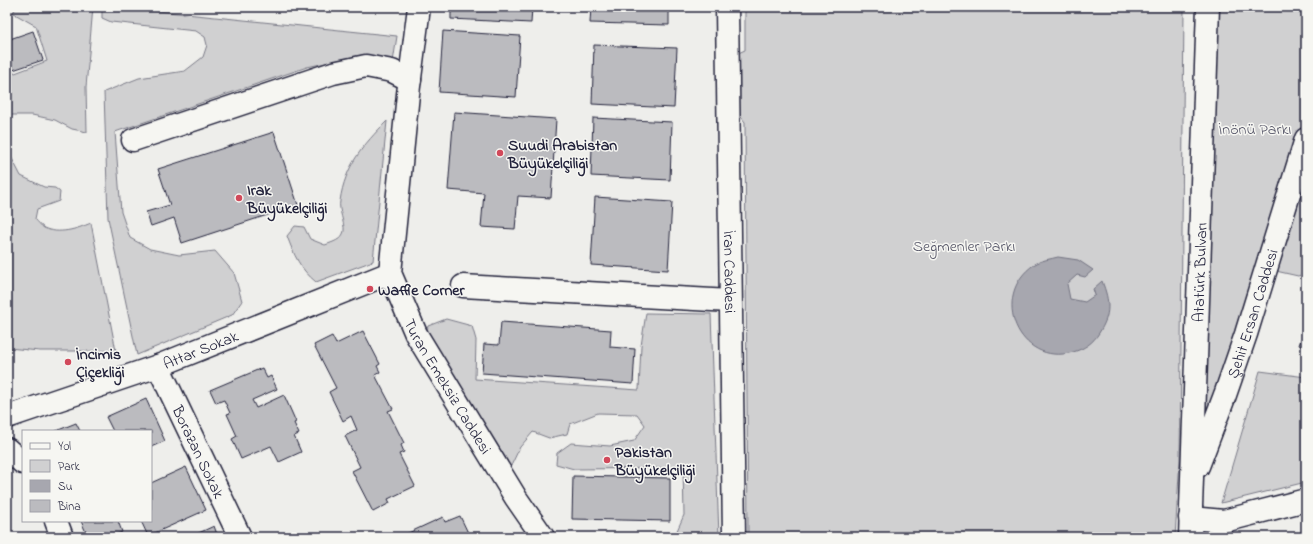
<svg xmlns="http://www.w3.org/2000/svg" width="1313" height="544" viewBox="0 0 1313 544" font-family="'Indie Flower',sans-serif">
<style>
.green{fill:#d0d0d1;stroke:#797986}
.water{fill:#a7a7af;stroke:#727281}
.building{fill:#bbbbbf;stroke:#22223b}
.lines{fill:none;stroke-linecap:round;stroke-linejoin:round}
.minor-casing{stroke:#22223b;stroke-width:25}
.major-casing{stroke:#22223b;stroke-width:25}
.minor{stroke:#f6f6f2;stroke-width:22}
.major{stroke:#f6f6f2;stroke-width:22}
.poi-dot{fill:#d1495b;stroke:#f6f6f2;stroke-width:1.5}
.labels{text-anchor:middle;stroke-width:3;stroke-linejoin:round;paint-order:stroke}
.park-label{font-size:16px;fill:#565668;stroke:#f6f6f2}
.poi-label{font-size:16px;font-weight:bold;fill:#22223b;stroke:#f6f6f2;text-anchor:start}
.street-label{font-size:16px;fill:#22223b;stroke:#f6f6f2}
</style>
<rect width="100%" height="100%" fill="#eeeeeb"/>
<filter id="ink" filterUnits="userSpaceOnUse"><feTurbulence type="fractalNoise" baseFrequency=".025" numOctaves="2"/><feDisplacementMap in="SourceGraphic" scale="8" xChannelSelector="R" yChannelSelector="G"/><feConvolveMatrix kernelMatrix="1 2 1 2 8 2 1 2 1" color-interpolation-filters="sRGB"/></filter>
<g filter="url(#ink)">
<g class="green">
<polygon points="16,7 93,7 86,87 87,132 72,129 55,120 32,115 12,115 7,120 7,76 47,61 36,26 13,13"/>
<polygon points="102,7 119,7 397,36 393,62 362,55 307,67 115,132 121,212 130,238 150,249 179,255 215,251 234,273 242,301 232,315 137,355 108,218 104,92 139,78 185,71 203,57 207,45 205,37 196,31 111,22 102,18"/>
<polygon points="745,7 1184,7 1180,459 1175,537 748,537 745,122 738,113 736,95 739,80 732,68 734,55 745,50"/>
<polygon points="1208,7 1306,7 1306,273 1298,276 1267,269 1191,485"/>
<path d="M387,121L373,261L316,282C300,269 294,255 287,236L295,226L304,227L310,239L325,245C333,242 342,240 344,231C345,223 338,210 340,201C345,166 363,145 387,121Z"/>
<path d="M7,149L21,176L44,187L55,188L60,192L59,201L37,209L35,219C38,222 41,226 44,228C59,235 77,229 91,223L116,351H40L8,348L7,346Z"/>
<polygon points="646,313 711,314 719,537 666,537 676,533 684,515 683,468 574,469 556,464 557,453 571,443 610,446 634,441 645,425 637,414 598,413 570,424 567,434 549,438 533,432 520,447 510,468 426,335 428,326 446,319 472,326 476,340 475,379 639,390 641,346"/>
<polygon points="1260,371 1306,377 1306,482 1221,503"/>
</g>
<path class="water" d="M1058,257L1078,260L1093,270L1085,277L1077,275L1067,284L1070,299L1085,302L1095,295L1093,289L1102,281C1110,302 1111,314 1099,333C1093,343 1084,349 1073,352C1019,368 988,295 1035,264C1041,260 1051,259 1058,257Z"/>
<g class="building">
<polygon points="451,7 532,7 531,23 451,19"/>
<polygon points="591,7 669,7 669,25 590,23"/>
<polygon points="33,31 43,60 7,72 7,40"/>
<polygon points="443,31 520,36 516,97 439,92"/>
<polygon points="594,45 677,48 674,108 592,104"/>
<polygon points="454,112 556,119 551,198 518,196 515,229 481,227 484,193 448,190"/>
<polygon points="593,118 672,122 670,180 591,176"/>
<polygon points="274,132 298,205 182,243 174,218 151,226 146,212 170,205 158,169"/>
<polygon points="595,197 672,202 668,270 591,265"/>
<polygon points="501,322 611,330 610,347 635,349 633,384 482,373 484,344 499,345"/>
<polygon points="1306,326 1306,349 1299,345"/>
<polygon points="363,331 380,364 377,366 380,372 375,375 393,409 388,411 404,443 401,445 404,452 399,454 415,486 388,499 390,503 373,512 352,471 360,467 345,436 357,430 351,416 343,421 329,392 336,388 314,345 332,336 336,344"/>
<polygon points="262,368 267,378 271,376 277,389 252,400 256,408 284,395 296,422 294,423 299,434 294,436 301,452 279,462 271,446 241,459 232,439 237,436 227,414 230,413 224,400 216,403 210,390"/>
<polygon points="146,399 165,441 151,447 151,431 113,431 106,417"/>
<polygon points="76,423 80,431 56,431"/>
<polygon points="186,467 206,510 148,536 141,521 151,521 151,483"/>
<polygon points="573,476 670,478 670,521 572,519"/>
<polygon points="460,516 470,537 405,537 404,535 443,517 445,522"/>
<polygon points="81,521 118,521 122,532 111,537 88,537"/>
<polygon points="214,526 218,537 190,537"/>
</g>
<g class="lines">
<defs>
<g id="minor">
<path id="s1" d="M419,7L408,94L390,273L416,334L516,498L543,537"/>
<polyline points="133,140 333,73 366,66 392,71 410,80"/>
<polyline points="463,286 730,301"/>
<path id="s2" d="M158,366L240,537"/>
<path id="s3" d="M7,417L158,366L390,273"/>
<polyline points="7,449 23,463"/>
<polyline points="1190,518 1224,521 1306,500"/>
<polyline points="56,521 62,537"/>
</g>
<g id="major">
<path id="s4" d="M727,7L734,537"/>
<path id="s5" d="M1198,466L1225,395L1246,334L1306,139"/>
<path id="s6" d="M1190,537L1208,7"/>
</g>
</defs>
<use href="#minor" class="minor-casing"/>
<use href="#major" class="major-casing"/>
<use href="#minor" class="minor"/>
<use href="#major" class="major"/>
</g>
</g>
<g class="poi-dot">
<circle cx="500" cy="153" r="4"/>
<circle cx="239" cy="198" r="4"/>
<circle cx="370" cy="289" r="4"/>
<circle cx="68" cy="362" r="4"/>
<circle cx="607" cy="460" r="4"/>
</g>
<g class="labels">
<g class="park-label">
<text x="1255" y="134">İnönü Parkı</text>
<text x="964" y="251">Seğmenler Parkı</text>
</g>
<g class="poi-label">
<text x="508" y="150">Suudi Arabistan<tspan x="508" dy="18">Büyükelçiliği</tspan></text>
<text x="247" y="195">Irak<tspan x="247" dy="18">Büyükelçiliği</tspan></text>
<text x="378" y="295">Waffle Corner</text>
<text x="76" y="359">İncimis<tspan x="76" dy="18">Çiçekliği</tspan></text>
<text x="615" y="457">Pakistan<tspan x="615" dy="18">Büyükelçiliği</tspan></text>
</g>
<g class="street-label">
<text dy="6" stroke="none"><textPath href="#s4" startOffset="265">İran Caddesi</textPath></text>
<text dy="6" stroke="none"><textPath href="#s6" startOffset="265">Atatürk Bulvarı</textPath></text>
<text dy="6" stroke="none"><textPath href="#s5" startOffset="162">Şehit Ersan Caddesi</textPath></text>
<text dy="6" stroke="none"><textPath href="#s3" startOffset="205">Attar Sokak</textPath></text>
<text dy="6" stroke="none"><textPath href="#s1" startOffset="395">Turan Emeksiz Caddesi</textPath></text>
<text dy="6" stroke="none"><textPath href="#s2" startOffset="95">Borazan Sokak</textPath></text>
</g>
</g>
<rect width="1313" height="544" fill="none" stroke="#f6f6f2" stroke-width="24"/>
<rect x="12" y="12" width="1289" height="520" fill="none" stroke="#22223b" stroke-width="1.5" filter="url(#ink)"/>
<rect x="22" y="430" width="130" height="92" fill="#f6f6f2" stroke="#a1a1a9"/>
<rect x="30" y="443" width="20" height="6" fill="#f6f6f2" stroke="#a1a1a9"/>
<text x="58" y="450" font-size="12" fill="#22223b">Yol</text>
<rect x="30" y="460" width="20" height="12" fill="#d0d0d1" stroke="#a1a1a9"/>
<text x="58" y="470" font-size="12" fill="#22223b">Park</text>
<rect x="30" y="480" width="20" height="12" fill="#a7a7af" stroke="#a1a1a9"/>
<text x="58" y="490" font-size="12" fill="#22223b">Su</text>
<rect x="30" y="500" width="20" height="12" fill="#bbbbbf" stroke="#a1a1a9"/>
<text x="58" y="510" font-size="12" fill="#22223b">Bina</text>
</svg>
